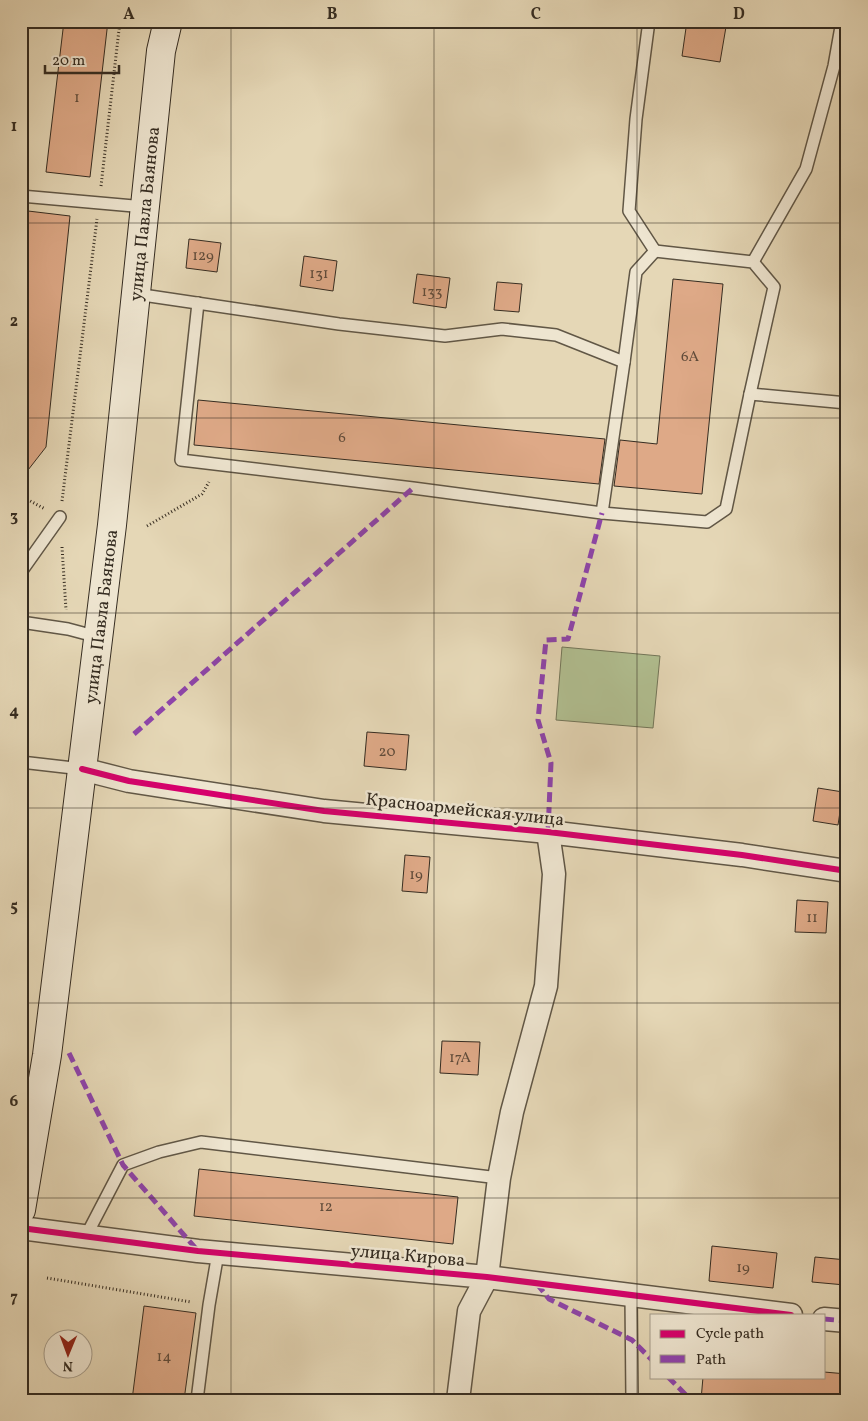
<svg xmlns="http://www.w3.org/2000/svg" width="868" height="1421" viewBox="0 0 868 1421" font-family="Vollkorn,serif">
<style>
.green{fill:#b1bf91;stroke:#737659}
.building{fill:#dea987;stroke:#352c21}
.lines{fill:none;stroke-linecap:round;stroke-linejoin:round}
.service-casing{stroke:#615746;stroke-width:14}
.minor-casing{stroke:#615746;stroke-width:25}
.secondary-casing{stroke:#352c21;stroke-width:30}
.path{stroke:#352c21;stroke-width:3;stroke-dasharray:1 2.5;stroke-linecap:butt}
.service{stroke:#eee5d0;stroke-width:11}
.minor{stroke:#eee5d0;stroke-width:22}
.secondary{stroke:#eee5d0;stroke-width:28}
.quiet{stroke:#8e44ad;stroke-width:5;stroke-dasharray:10 5;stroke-linecap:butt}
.cycleway-casing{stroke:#eee5d0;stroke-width:9}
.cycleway{stroke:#d6006c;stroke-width:6}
.grid{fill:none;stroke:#352c21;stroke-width:1;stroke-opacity:0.55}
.labels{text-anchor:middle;stroke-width:5;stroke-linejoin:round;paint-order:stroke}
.number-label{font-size:15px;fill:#5f4b3a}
.street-label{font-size:18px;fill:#352c21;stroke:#eee5d0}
.neatline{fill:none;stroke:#352c21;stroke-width:2}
.grid-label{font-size:16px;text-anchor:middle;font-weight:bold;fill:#352c21}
</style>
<rect width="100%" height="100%" fill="#e5d7b6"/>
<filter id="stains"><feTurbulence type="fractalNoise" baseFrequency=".004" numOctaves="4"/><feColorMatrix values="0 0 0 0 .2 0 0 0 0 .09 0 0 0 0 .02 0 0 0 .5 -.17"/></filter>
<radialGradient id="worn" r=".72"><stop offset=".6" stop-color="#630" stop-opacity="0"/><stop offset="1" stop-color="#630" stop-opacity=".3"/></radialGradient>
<polygon class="green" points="562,647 660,656 653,728 556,720"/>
<g class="building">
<polygon points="64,21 108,21 90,177 46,172"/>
<polygon points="687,21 727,21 720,62 682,56"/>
<polygon points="28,211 70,216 46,447 21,479 21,275"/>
<polygon points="189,239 221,243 217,272 186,268"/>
<polygon points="304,256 337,261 333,291 300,286"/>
<polygon points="417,274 450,278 446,308 413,303"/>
<polygon points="673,279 723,284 702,494 614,486 620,440 657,444"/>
<polygon points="497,282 522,284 519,312 494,310"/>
<polygon points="198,400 605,439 599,484 194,445"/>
<polygon points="367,732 409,735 406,770 364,766"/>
<polygon points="818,788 843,792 838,825 813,821"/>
<polygon points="405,855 430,857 427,893 402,891"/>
<polygon points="797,900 828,902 826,933 795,932"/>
<polygon points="442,1041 480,1042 478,1075 440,1073"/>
<polygon points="199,1169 458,1197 453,1244 194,1216"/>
<polygon points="712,1246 777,1253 773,1288 709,1281"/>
<polygon points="815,1257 847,1260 845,1285 812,1282"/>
<polygon points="144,1306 196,1313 184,1400 132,1400"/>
<polygon points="824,1372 847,1374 847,1400 701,1400 703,1377 824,1377"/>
</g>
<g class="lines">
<defs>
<g id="service">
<polyline points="649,21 636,119 629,211 655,251"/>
<polyline points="21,33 23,21"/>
<polyline points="21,196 145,207"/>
<polyline points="753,262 806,169 834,66 842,21"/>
<polyline points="136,294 339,324 445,336 502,329 556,335 624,362 602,513"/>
<polyline points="198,303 181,460 413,488 602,513 707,522 726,509 750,394 774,287 753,262 655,251"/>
<polyline points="624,362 636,272 655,251"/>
<polyline points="750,394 847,403"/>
<polyline points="21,572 60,517"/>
<polyline points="21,622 68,629 98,637"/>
<polyline points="21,762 82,769"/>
<polyline points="86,1236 123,1165 159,1152 201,1142 499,1178"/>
<polyline points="631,1296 632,1400"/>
<polyline points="197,1400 209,1305 218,1253"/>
</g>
<g id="minor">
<polyline points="82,769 129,781 324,811 548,832 742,855 847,871"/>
<polyline points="21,1228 198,1251 487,1277 791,1315"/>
<polyline points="824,1319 847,1321"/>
<polyline points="458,1400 469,1311 487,1277 499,1178 512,1112 546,986 554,874 548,832"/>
</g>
<g id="secondary">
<path id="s1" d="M21,1210L47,1055L112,525L161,51L168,21"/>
</g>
</defs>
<use href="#service" class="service-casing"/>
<use href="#minor" class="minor-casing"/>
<use href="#secondary" class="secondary-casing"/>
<g class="path">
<polyline points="101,186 120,21"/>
<polyline points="21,496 45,509"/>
<polyline points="62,501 97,219"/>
<polyline points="147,526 202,494 209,482"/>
<polyline points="62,547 66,610"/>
<polyline points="47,1278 191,1302"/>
</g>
<use href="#service" class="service"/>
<use href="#minor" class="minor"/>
<use href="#secondary" class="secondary"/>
<g class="quiet">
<polyline points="134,734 413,488"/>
<polyline points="548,832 551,763 538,720 546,640 568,639 602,513"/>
<polyline points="69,1053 123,1165 198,1251"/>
<polyline points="537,1284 549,1299 632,1340 652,1360"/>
<polyline points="824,1319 847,1321"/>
<polyline points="668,1377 691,1400"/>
</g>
<defs>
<g id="cycleway">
<polyline points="82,769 129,781 324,811 548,832 742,855 847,871"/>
<polyline points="21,1228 198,1251 487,1277 791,1315"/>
</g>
</defs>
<use href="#cycleway" class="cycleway-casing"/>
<use href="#cycleway" class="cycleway"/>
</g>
<path class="grid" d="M231,21V1400M434,21V1400M637,21V1400M21,223H847M21,418H847M21,613H847M21,808H847M21,1003H847M21,1198H847"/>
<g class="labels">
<g class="number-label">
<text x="77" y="102">1</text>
<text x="203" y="260">129</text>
<text x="319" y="278">131</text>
<text x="432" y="296">133</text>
<text x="690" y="361">6А</text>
<text x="342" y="442">6</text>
<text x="387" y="756">20</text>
<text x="416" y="879">19</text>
<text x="812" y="922">11</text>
<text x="460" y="1062">17А</text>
<text x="326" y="1211">12</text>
<text x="743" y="1272">19</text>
<text x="164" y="1361">14</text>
</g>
<g class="street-label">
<text dy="6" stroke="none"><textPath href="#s1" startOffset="1004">улица Павла Баянова</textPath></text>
<text dy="6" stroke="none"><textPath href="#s1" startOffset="599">улица Павла Баянова</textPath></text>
<text transform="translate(465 809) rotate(6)" y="6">Красноармейская улица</text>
<text transform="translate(408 1255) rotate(5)" y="6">улица Кирова</text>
</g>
</g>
<rect width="868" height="1421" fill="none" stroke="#e5d7b6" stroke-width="55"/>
<rect x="650" y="1314" width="175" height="65" fill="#eee5d0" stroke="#a49b8a"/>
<rect x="660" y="1330" width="25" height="8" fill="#d6006c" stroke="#a49b8a"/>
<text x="696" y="1338" font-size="15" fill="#352c21">Cycle path</text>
<rect x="660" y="1355" width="25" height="8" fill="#8e44ad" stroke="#a49b8a"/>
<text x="696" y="1364" font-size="15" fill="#352c21">Path</text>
<g transform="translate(68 1354) rotate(181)"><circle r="24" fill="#eee5d0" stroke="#a49b8a"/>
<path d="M0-4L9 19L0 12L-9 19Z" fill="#8f2418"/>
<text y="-8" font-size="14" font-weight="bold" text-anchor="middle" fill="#352c21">N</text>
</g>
<path d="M45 65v8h74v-8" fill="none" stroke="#352c21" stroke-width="2.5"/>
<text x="52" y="65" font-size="15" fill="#352c21" stroke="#eee5d0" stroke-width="4" paint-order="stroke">20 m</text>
<rect x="28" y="28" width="812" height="1366" class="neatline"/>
<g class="grid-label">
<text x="129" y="19">A</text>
<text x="332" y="19">B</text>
<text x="536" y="19">C</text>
<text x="739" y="19">D</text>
<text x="14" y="131">1</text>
<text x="14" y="326">2</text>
<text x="14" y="521">3</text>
<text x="14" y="716">4</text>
<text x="14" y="911">5</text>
<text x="14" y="1106">6</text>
<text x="14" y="1302">7</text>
</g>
<rect width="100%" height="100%" filter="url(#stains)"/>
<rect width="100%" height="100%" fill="url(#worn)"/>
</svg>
